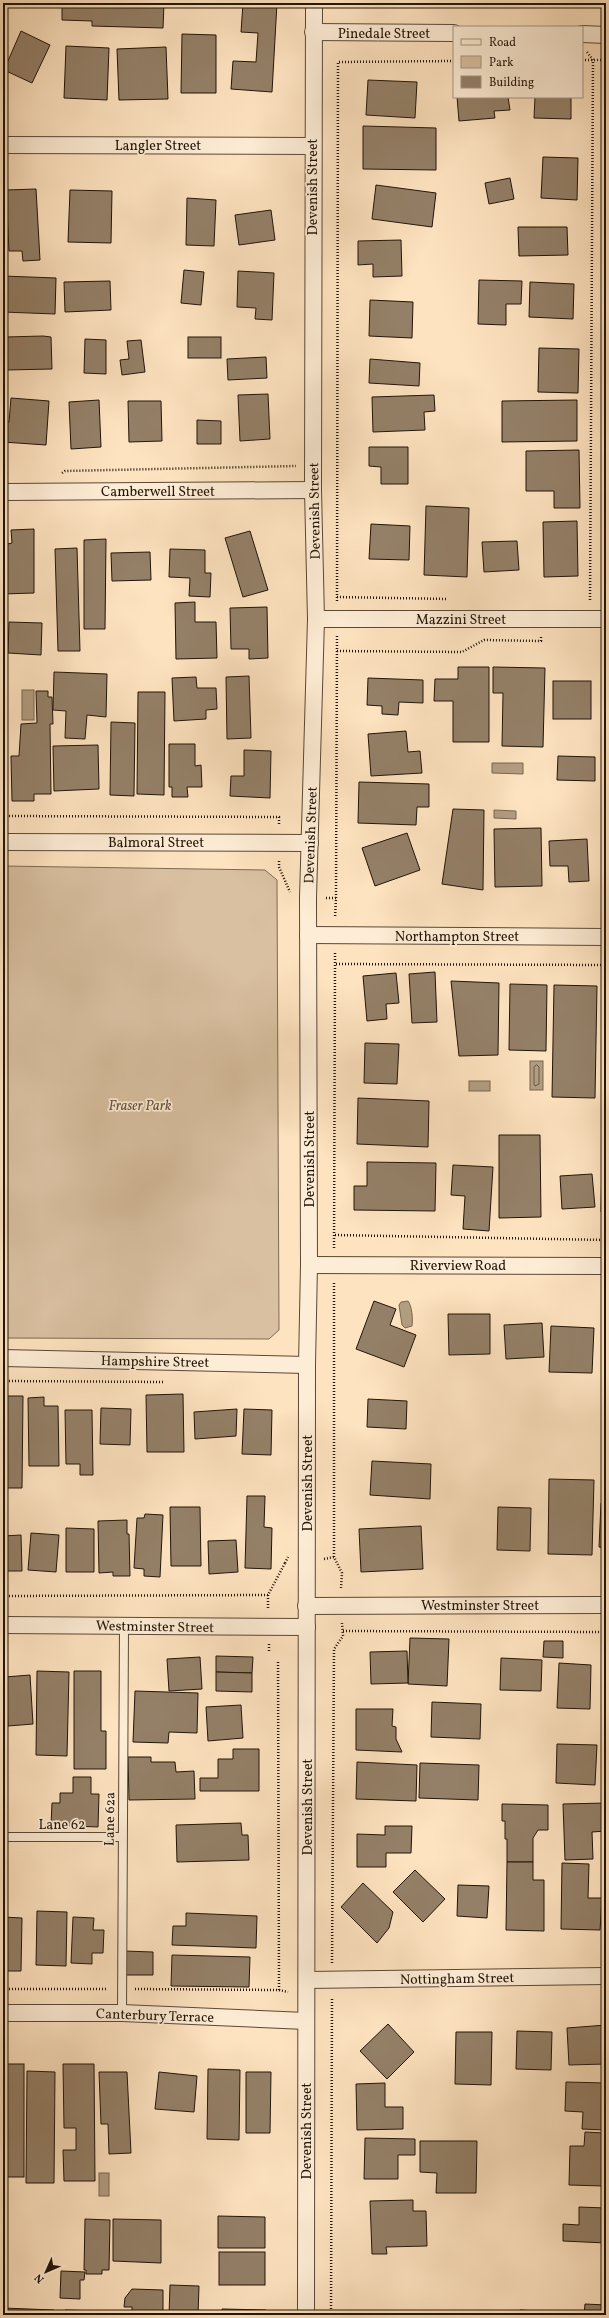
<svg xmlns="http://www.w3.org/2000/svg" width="609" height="2318" viewBox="0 0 609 2318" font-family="Vollkorn,serif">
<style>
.green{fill:#d9c0a1;stroke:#7e6a54}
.water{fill:#b39d81;stroke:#796651}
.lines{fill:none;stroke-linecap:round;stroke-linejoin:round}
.shore{stroke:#6a5844;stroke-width:1}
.building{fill:#948068;stroke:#221408}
.service-casing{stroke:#594836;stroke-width:10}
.minor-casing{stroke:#594836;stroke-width:18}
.path{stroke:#221408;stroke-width:2.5;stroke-dasharray:1 2;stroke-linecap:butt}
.service{stroke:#feedd6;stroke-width:8}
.minor{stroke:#feedd6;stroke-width:16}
.labels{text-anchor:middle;stroke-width:3.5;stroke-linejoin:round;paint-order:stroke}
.street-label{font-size:14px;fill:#221408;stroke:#feedd6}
.park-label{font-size:14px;font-style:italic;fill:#62503e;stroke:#feedd6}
</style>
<rect width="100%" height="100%" fill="#fee3c0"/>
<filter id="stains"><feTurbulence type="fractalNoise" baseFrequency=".005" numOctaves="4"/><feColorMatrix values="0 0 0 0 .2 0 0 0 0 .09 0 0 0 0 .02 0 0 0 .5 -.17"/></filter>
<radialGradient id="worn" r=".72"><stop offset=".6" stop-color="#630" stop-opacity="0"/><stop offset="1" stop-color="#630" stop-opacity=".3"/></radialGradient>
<polygon class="green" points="3,866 265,870 277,880 279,1330 269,1339 3,1338"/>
<g class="water">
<rect x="22" y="690" width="12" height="30"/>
<polygon points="492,763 523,763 523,774 492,773"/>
<polygon points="494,810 516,811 516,819 494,818"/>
<rect x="530" y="1061" width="13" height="29"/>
<rect x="469" y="1081" width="21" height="10"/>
<path d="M408,1301C412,1306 413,1319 412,1326L405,1328L402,1325L399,1305L401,1302Z"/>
<rect x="99" y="2173" width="10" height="23"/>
</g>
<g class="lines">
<polygon class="shore" points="537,1065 539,1067 539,1084 535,1086 534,1084 534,1067"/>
</g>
<g class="building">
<polygon points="62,3 103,3 103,5 127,6 127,3 164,3 163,28 92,26 92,21 62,20"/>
<polygon points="243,3 277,3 272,92 231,89 233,61 256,62 258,33 241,32"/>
<polygon points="21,31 50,45 32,83 4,70"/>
<polygon points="182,34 216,35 216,93 181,93"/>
<polygon points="66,46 109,48 107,100 64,98"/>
<polygon points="166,47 168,99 119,100 117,49"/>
<polygon points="368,80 417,82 415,118 366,115"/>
<polygon points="457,97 508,97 510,110 494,111 495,118 459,121"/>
<polygon points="535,97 571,97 571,119 534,118"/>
<polygon points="363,126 436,128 436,170 363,169"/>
<polygon points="543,157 578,158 577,200 541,198"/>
<polygon points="510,178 514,199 489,204 485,183"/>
<polygon points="376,185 436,193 432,227 372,219"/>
<polygon points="36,189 40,260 23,261 22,251 9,251 6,190"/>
<polygon points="70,190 112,191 111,243 68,242"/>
<polygon points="187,198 216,200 214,246 186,245"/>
<polygon points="271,210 275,240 239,245 235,215"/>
<polygon points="518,227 567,227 568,255 519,256"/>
<polygon points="401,240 402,276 373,277 373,264 358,265 358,241"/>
<polygon points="184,270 204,272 201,305 181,303"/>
<polygon points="238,271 274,273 272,320 255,319 256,308 237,307"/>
<polygon points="3,276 56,278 55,314 3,312"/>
<polygon points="479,280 522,281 521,304 506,304 506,325 478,324"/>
<polygon points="110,281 111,310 65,312 64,282"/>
<polygon points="530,282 574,284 573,319 529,317"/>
<polygon points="370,300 413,302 412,338 369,336"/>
<polygon points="43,336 51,337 52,369 6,370 5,337"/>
<rect x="188" y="337" width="33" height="21"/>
<polygon points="85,339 106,340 106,374 84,373"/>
<polygon points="141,340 145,372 122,375 120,360 129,359 127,341"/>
<polygon points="539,348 579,349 578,393 538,392"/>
<polygon points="266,357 267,378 228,380 227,359"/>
<polygon points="370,359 420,363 419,386 369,383"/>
<polygon points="268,394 270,439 240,441 238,395"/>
<polygon points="434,395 435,411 424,412 425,430 373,432 372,397"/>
<polygon points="11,398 49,401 46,445 3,442 3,421 9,422"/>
<polygon points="99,400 101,447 71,449 69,402"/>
<polygon points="577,400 577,441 502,442 502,401"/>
<polygon points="128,401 161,401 162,441 129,442"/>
<polygon points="197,420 221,421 221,444 197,444"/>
<polygon points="369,447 408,447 408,484 381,484 381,467 369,466"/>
<polygon points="579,450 580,508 554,508 554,491 526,491 526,451"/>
<polygon points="426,506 469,508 467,577 424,575"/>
<polygon points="577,521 578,576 544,577 543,522"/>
<polygon points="371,524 410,526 409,560 369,559"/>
<polygon points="34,529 34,593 3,594 3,545 12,543 11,530"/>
<polygon points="250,531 268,590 243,597 225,538"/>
<polygon points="106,539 105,629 84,629 84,540"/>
<polygon points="517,541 519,570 484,572 482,542"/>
<polygon points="77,548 80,651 58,651 55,549"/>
<polygon points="170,549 205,550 205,573 211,573 210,597 189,596 190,578 169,577"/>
<polygon points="150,552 151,580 112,581 111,553"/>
<polygon points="195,602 195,622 216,622 217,658 176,659 175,603"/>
<polygon points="267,607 268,658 249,659 249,649 231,649 230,608"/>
<polygon points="9,622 42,623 41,655 8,653"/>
<polygon points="458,667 489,667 489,742 453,742 453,701 434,701 435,679 458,679"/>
<polygon points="493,667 545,668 543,747 502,746 503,693 493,693"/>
<polygon points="54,672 107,674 106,717 87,715 85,739 65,738 66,711 53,710"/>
<polygon points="249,676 251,738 227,739 226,677"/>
<polygon points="196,677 197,688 216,688 217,709 206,710 206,719 174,721 172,678"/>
<polygon points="368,678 423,680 423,703 399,702 398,715 382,714 382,706 367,705"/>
<rect x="553" y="681" width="38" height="38"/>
<polygon points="36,691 48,691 48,697 52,697 53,724 50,724 51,794 34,794 34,801 12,801 11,756 19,756 21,724 37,723"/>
<polygon points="138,692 165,692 164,795 137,794"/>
<polygon points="111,722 135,723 134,796 110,795"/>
<polygon points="406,731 408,752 420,751 422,773 371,776 368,734"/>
<polygon points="169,744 195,744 195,766 201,765 202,787 187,787 188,797 172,797 172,787 169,787"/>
<polygon points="98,745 99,789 54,791 53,746"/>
<polygon points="244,750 271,751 270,798 230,796 231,776 244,776"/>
<polygon points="558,756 595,757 595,781 557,780"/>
<polygon points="359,782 429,784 429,807 417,807 416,825 358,823"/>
<polygon points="604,802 606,803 606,887 603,887"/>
<polygon points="453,809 484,810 483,890 442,884"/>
<polygon points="541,828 542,886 495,887 494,829"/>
<polygon points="407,833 420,870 375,886 362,848"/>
<polygon points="587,839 589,881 569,882 568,866 550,866 549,841"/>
<polygon points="435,972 437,1022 412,1023 409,974"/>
<polygon points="396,973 399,1003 386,1004 387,1019 367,1021 363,976"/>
<polygon points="451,981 499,983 498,1055 459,1056"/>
<polygon points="510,984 547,985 546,1051 509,1050"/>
<polygon points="554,985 597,986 595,1098 552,1097"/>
<polygon points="365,1043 399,1044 397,1084 364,1083"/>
<polygon points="358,1098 429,1101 428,1147 357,1144"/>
<polygon points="499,1135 540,1135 541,1217 499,1218"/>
<polygon points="602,1160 606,1160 606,1212 601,1212"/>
<polygon points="367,1162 436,1163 435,1211 354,1210 354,1186 367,1186"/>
<polygon points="453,1165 493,1167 489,1231 463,1229 465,1196 451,1195"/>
<polygon points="592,1174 595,1207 562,1209 560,1176"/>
<polygon points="374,1301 396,1309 390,1325 416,1335 404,1367 356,1349"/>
<polygon points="448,1314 490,1314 490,1354 449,1355"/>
<polygon points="542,1323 544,1357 506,1359 504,1325"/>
<polygon points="551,1326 594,1328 592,1373 549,1372"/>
<polygon points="183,1394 184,1452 147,1452 146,1395"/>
<polygon points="3,1396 23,1396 22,1488 7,1488 6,1463 3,1461"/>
<polygon points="44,1397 44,1406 58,1406 59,1466 29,1466 28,1398"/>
<polygon points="368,1399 407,1401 406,1429 367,1427"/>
<polygon points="101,1408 131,1409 130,1445 100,1444"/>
<polygon points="237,1409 236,1436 195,1439 194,1412"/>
<polygon points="244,1409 272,1410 271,1455 242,1454"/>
<polygon points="65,1410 92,1410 93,1475 80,1475 80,1464 66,1464"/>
<polygon points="372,1461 431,1464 430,1499 370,1495"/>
<polygon points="549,1479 594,1480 592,1555 548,1554"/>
<polygon points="247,1496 265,1496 264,1527 272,1528 271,1569 245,1568"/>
<polygon points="601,1503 606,1503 606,1548 599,1547"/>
<polygon points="170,1507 200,1507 201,1566 171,1566"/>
<polygon points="498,1507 531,1508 530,1551 497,1550"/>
<polygon points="145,1514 163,1515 160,1577 144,1576 144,1569 134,1568 137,1518 144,1518"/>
<polygon points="127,1520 127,1534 129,1534 130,1576 113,1576 113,1572 99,1573 98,1521"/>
<polygon points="421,1526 423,1569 361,1572 359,1529"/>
<polygon points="66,1528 94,1529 94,1572 66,1572"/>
<polygon points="31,1533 59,1535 56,1572 28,1570"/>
<polygon points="21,1535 22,1571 3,1571 3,1536"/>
<polygon points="236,1540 238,1572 209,1574 208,1541"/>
<polygon points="410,1638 449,1639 447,1686 408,1684"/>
<polygon points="544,1641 563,1641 563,1658 543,1657"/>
<polygon points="407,1651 408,1683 371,1684 370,1652"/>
<polygon points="216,1656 253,1657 252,1673 216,1672"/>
<polygon points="200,1657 202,1689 169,1691 167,1659"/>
<polygon points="501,1658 542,1660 541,1691 500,1690"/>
<polygon points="559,1663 591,1665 590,1709 557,1708"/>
<polygon points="37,1671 69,1672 67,1756 36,1755"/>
<polygon points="74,1671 101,1671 101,1731 106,1731 106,1769 74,1769"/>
<polygon points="216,1672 252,1673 252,1692 216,1691"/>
<polygon points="30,1675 33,1724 8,1726 5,1677"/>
<polygon points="135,1691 198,1693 197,1733 169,1732 168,1743 133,1742"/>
<polygon points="432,1702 481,1704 480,1739 431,1737"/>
<polygon points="241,1705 243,1738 208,1741 206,1707"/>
<polygon points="356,1709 393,1709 392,1726 396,1727 396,1739 402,1752 356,1750"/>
<polygon points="557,1744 597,1745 595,1785 556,1783"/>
<polygon points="233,1749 259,1749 259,1791 200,1791 200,1778 218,1778 218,1759 233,1759"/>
<polygon points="128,1757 151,1757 151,1762 175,1762 176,1772 194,1771 195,1799 129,1800"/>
<polygon points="357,1762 417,1765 416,1801 356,1799"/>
<polygon points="420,1763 479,1765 478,1800 419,1798"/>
<polygon points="73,1777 91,1777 91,1794 99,1794 98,1827 51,1825 52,1803 60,1803 60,1793 73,1793"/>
<polygon points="606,1803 606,1831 592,1832 593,1859 565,1860 563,1804"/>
<polygon points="502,1804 548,1805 548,1830 538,1830 533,1838 533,1862 507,1862 507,1839 505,1839 505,1821 502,1821"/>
<polygon points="241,1823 242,1835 248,1835 249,1860 177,1862 176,1825"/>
<polygon points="385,1826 412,1826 411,1853 386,1853 386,1867 357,1867 357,1834 385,1835"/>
<polygon points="507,1862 533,1862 533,1880 544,1880 544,1931 506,1930"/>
<polygon points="562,1863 589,1864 588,1898 602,1898 600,1930 561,1929"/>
<polygon points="415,1870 445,1899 423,1922 393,1892"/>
<polygon points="363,1883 393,1912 389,1928 377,1943 341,1907"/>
<polygon points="458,1885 489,1886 487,1918 457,1916"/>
<polygon points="37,1911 67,1912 66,1966 36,1965"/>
<polygon points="186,1913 257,1916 256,1948 172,1945 173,1926 186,1926"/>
<polygon points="3,1917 22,1918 21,1971 6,1971 6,1985 3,1985"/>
<polygon points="73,1917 94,1918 93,1930 104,1930 103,1953 92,1953 92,1964 71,1963"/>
<polygon points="124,1951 153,1952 153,1975 123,1975"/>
<polygon points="172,1955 250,1957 249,1987 171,1986"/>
<polygon points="388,2024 414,2052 387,2079 360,2051"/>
<polygon points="606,2025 606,2064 569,2065 567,2028"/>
<polygon points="517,2031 552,2032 551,2070 516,2069"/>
<polygon points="456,2032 492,2032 491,2085 455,2084"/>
<rect x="3" y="2064" width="21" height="113"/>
<polygon points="63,2064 94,2064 95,2181 64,2181 63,2150 76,2150 76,2128 64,2128"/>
<polygon points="208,2069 240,2070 239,2140 207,2139"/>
<polygon points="27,2071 55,2072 54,2183 26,2183"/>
<polygon points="99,2072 127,2072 131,2153 109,2154 108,2124 101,2124"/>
<polygon points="159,2072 197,2076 194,2112 155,2109"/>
<polygon points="246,2072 271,2072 270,2133 246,2133"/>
<polygon points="566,2082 606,2083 605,2130 582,2129 583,2112 565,2111"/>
<polygon points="385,2083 385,2107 403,2107 403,2129 357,2130 356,2084"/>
<polygon points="585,2132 605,2133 603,2186 569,2185 570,2146 584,2146"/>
<polygon points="365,2138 415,2139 415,2155 398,2155 398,2179 364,2179"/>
<polygon points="420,2141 477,2141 476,2193 436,2193 437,2173 420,2172"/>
<polygon points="413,2200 413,2211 426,2211 427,2246 386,2247 387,2254 372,2254 370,2201"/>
<polygon points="579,2207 606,2208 606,2243 563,2241 563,2224 579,2225"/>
<polygon points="218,2216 265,2217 265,2248 218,2248"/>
<polygon points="85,2219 110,2220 109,2270 102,2270 102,2274 86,2274 86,2270 84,2270"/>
<polygon points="113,2219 161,2220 161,2263 113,2261"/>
<rect x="219" y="2252" width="46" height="33"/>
<polygon points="61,2271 85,2272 84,2280 80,2280 80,2299 60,2298"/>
<polygon points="170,2285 199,2286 198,2315 169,2315"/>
<polygon points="132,2289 163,2290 163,2315 132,2315 132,2307 124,2307 125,2298"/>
<polygon points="585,2304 606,2305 606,2315 584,2315"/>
<polygon points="3,2308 54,2310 54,2315 3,2315"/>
<polygon points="222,2309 266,2310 266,2315 222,2315"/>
<polygon points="65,2310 101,2311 101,2315 65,2315"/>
<polygon points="520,2310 555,2312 555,2315 520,2315"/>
</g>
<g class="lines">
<defs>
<g id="service">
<polyline points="3,1837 122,1837"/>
<polyline points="122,2013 124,1626"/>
</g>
<g id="minor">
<polyline points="313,32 454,33"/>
<polyline points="582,34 606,35"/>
<polyline points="3,145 312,146"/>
<polyline points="3,492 313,490"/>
<polyline points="316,619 606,619"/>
<polyline points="3,842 310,843"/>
<polyline points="308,935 606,937"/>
<polyline points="309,1265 606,1266"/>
<polyline points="3,1358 307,1365"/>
<polyline points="306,1606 606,1605"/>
<polyline points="3,1625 307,1627"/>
<polyline points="307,1980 606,1976"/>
<polyline points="3,2013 122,2013 306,2021"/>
<polyline points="306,2315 307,1365 309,1265 308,898 316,619 313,490 314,3"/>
</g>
</defs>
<use href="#service" class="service-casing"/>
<use href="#minor" class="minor-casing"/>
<g class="path">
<polyline points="587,52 593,60 590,602"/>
<polyline points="582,60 602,60"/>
<polyline points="62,473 65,471 296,466"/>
<polyline points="337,597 448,599"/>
<polyline points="337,601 338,62 454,61"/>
<polyline points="337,651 462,652 484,640 541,641 541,637"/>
<polyline points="3,816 279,817 279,826"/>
<polyline points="279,861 279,867 290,892"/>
<polyline points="326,898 336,898 335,918"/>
<polyline points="336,898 337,636"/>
<polyline points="335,953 335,964 606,965"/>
<polyline points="335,1235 606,1240"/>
<polyline points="334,1248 335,964"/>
<polyline points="334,1283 334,1557 342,1573 341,1588"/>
<polyline points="3,1381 165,1382"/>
<polyline points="324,1559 334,1557"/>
<polyline points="285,1563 288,1557"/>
<polyline points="268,1595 268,1609"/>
<polyline points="3,1596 268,1595 285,1563"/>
<polyline points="343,1631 606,1632"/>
<polyline points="269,1644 269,1651"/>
<polyline points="332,1963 334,1649 343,1636 342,1623"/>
<polyline points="3,1989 108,1989"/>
<polyline points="135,1989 279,1990 278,1662"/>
<polyline points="279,1990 288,1992"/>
<polyline points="331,2315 332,1998"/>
</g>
<use href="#service" class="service"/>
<use href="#minor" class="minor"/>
</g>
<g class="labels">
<g class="street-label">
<text x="384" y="38">Pinedale Street</text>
<text x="158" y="150">Langler Street</text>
<text transform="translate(312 187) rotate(-90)" y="5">Devenish Street</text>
<text x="158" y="496">Camberwell Street</text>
<text transform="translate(314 511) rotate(-91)" y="5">Devenish Street</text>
<text x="461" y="624">Mazzini Street</text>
<text transform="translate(310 835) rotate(-88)" y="5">Devenish Street</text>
<text x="156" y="847">Balmoral Street</text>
<text x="457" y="941">Northampton Street</text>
<text transform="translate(309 1159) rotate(-90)" y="5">Devenish Street</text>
<text x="458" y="1270">Riverview Road</text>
<text transform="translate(155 1361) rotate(1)" y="5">Hampshire Street</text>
<text transform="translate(307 1483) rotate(-90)" y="5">Devenish Street</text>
<text x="480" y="1610">Westminster Street</text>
<text transform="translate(155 1626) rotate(1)" y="5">Westminster Street</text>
<text transform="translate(307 1807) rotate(-90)" y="5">Devenish Street</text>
<text transform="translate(109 1819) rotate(-89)" y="5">Lane 62a</text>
<text x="62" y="1829">Lane 62</text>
<text transform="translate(457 1978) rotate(-1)" y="5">Nottingham Street</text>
<text transform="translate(155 2015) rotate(2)" y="5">Canterbury Terrace</text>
<text transform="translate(306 2131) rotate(-90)" y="5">Devenish Street</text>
</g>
<g class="park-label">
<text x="140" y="1110">Fraser Park</text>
</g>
</g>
<rect width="609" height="2318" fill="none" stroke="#fee3c0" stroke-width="16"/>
<rect x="4" y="4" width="601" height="2310" fill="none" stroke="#221408" stroke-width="2"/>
<rect x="8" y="8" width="593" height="2302" fill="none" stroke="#221408"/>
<rect x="453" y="26" width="130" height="72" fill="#feedd6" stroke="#a69684"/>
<rect x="461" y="39" width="20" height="6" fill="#feedd6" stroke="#a69684"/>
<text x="489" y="46" font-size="12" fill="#221408">Road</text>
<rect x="461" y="56" width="20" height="12" fill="#d9c0a1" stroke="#a69684"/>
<text x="489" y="66" font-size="12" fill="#221408">Park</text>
<rect x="461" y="76" width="20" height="12" fill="#948068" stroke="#a69684"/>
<text x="489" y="86" font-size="12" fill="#221408">Building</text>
<g transform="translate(46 2272) rotate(225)" stroke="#feedd6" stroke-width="3" paint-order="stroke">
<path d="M0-3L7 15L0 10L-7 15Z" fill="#221408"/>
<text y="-6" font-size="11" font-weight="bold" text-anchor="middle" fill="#221408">N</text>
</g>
<rect width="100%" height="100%" filter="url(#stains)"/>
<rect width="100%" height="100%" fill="url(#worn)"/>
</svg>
